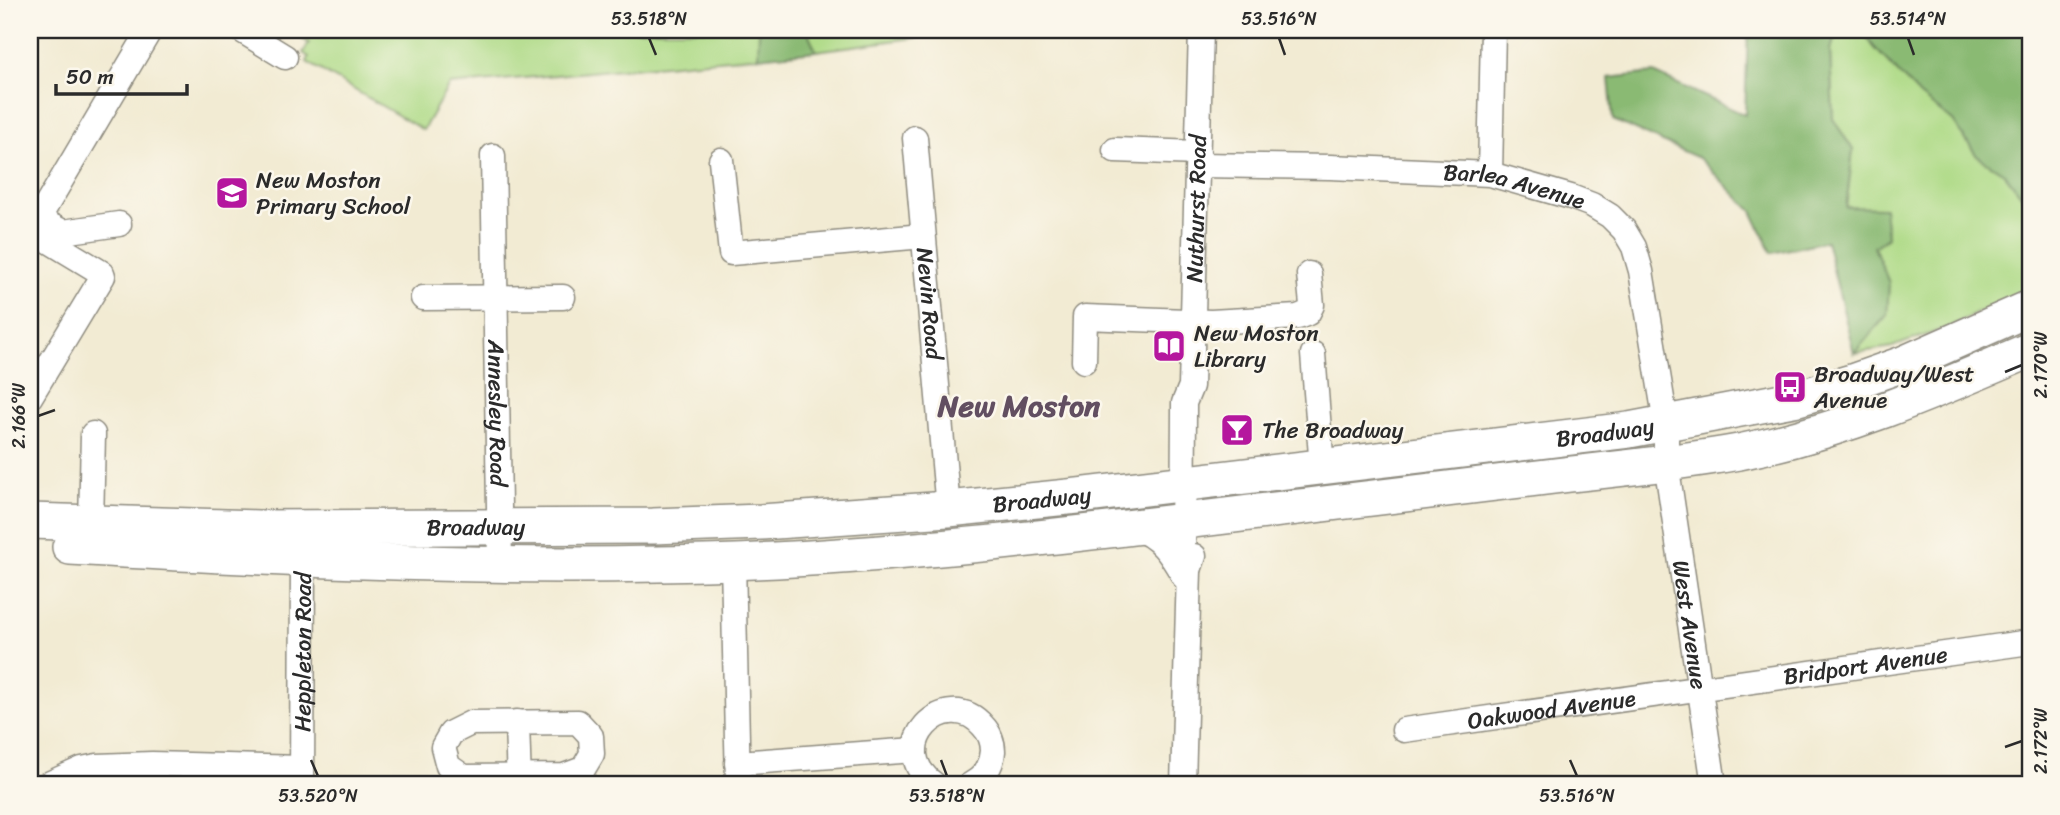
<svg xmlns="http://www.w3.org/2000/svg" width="2060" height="815" viewBox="0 0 2060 815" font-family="Sriracha,sans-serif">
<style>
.green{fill:#aeda86;stroke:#6c8258;stroke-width:2}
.forest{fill:#8aba73;stroke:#5a724f;stroke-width:2}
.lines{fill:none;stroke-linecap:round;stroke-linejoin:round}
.minor-casing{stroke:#8e8b7f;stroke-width:27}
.highway-casing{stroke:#8e8b7f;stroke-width:38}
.minor{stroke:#fff;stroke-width:24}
.highway{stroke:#fff;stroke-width:35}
.ticks{fill:none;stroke:#2b2b2b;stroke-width:2.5}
.labels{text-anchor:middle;stroke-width:5;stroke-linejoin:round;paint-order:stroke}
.poi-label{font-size:23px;fill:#2b2b2b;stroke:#fbf7ec;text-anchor:start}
.street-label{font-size:23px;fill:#2b2b2b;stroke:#fbf7ec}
.district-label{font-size:30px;font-weight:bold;fill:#624f61;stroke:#fbf7ec}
.neatline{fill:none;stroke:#2b2b2b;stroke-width:2.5}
.ticks-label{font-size:18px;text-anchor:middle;fill:#2b2b2b}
</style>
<rect width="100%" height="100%" fill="#fbf7ec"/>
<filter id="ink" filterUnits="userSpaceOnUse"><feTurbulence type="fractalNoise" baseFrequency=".0143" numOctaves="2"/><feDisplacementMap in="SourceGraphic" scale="14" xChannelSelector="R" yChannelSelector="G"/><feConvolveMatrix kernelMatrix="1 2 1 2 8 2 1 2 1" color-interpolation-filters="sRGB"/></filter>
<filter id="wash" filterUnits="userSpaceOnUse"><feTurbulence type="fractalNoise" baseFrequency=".00686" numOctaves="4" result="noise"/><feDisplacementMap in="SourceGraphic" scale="28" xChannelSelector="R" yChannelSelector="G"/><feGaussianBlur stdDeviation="1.57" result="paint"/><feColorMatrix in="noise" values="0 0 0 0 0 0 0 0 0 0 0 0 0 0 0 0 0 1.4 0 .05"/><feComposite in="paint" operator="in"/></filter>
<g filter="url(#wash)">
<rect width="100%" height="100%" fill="#f2ebd3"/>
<g class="green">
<polygon points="287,30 972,30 816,51 449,85 423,130 307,62 309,57 303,53 309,43"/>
<polygon points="1839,30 1862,30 1874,47 1920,96 1953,121 1977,156 2004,173 2030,206 2030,287 1949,327 1892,347 1854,353 1887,315 1889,283 1874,247 1887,237 1884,208 1846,208 1853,150 1833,119 1830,50"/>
</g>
<g class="forest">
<polygon points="759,30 807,30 816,51 758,57"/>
<polygon points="1748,30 1839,30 1830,50 1833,119 1853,150 1846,207 1884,208 1887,237 1874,247 1889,283 1887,315 1854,353 1826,241 1772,253 1752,211 1699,158 1613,120 1609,78 1654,73 1745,115"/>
<polygon points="1862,30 2030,30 2030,206 2004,173 1977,156 1953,121 1920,96 1874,47"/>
</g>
</g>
<g filter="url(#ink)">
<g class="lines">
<defs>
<g id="minor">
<polyline points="241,30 285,57"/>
<path id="s1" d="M915,138L948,509"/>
<polyline points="1115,150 1198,153"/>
<path id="s2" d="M493,156L500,565"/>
<polyline points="721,160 731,253 923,236"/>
<path id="s3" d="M1198,165L1330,167L1490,174L1571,197L1592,205L1610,216L1624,230L1634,247L1641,271L1666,423V462L1714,785"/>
<polyline points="1490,174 1493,30"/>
<polyline points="39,219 63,232 119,224"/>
<polyline points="30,233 150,30"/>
<polyline points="423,298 563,297"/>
<polyline points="1313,354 1322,468"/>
<polyline points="1084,361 1085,317 1211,322 1298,317 1308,313 1312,305 1309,274"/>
<polyline points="30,397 103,276 102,273 31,230"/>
<polyline points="91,525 93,434"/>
<path d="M1134,528C1159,535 1172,555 1184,577"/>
<polyline points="733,561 738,785"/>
<path id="s4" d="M1189,570L1183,554L1184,411V403L1191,386L1201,30"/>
<polyline points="517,722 519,785"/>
<polygon points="578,722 591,736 592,754 583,769 564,776 464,777 448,766 443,747 451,733 471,723"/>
<path id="s5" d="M1404,730L2030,642"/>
<polyline points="737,763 915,750"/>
<polyline points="46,785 82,769 97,766 152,764 302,768"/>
<path id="s6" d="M302,785L303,559"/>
<path d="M935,785C882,748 946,683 983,726C989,732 993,742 993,751C992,766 984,778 970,785"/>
<polyline points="1183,785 1189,570 1194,556"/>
</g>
<g id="highway">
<path id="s7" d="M30,521L259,528L653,526L761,522L948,509L1078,496L1629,430L1798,398L1852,382L1903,364L2030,308"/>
<path d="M70,547C266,558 462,568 658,564C881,561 1102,531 1323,504C1406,494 1488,484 1571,474C1627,468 1684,462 1739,452C1841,432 1935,391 2030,350"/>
</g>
</defs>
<use href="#minor" class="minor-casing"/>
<use href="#highway" class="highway-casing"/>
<use href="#minor" class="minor"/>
<use href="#highway" class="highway"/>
</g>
</g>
<path class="ticks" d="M649,38L656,55M1279,38L1285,55M1908,38L1914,55M2005,372L2022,365M38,416L55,410M2005,747L2022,741M311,760L318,776M941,760L947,776M1570,760L1577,776"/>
<defs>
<symbol id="school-square" viewBox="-11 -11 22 22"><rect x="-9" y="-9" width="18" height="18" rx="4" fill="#b5179e" stroke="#fbf7ec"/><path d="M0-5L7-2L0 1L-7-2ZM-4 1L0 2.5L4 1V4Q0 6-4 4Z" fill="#fff"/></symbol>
<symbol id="library-square" viewBox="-11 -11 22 22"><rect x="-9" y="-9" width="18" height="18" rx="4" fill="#b5179e" stroke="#fbf7ec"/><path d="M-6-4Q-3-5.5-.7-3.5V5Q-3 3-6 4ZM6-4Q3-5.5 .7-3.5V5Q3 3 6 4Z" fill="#fff"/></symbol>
<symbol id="bus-square" viewBox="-11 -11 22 22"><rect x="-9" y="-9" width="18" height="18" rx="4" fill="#b5179e" stroke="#fbf7ec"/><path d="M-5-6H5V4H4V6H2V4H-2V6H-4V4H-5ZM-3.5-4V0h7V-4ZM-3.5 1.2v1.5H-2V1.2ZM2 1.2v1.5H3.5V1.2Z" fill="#fff"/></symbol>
<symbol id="bar-square" viewBox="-11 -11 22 22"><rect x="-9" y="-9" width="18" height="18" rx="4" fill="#b5179e" stroke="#fbf7ec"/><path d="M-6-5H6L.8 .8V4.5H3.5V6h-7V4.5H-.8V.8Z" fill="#fff"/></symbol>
</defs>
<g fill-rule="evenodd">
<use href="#school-square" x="213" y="174" width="38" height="38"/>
<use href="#library-square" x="1150" y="327" width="38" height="38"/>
<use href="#bus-square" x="1771" y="368" width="38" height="38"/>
<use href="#bar-square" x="1218" y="411" width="38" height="38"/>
</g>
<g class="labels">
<g class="poi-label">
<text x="256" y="188">New Moston<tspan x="256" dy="26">Primary School</tspan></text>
<text x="1194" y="341">New Moston<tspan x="1194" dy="26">Library</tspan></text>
<text x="1814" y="382">Broadway/West<tspan x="1814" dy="26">Avenue</tspan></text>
<text x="1262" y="438">The Broadway</text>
</g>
<g class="street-label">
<text dy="8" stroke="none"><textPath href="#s3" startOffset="318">Barlea Avenue</textPath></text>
<text dy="8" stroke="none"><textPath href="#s4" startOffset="364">Nuthurst Road</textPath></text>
<text dy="8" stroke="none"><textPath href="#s1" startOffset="166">Nevin Road</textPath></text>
<text dy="8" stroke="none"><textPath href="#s2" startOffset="257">Annesley Road</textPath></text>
<text dy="8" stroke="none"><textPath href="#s7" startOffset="1580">Broadway</textPath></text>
<text dy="8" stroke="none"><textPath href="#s7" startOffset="1013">Broadway</textPath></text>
<text dy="8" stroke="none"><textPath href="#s7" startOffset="446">Broadway</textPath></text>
<text dy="8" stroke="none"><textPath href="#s3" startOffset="842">West Avenue</textPath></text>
<text dy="8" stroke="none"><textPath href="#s6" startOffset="133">Heppleton Road</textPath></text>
<text dy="8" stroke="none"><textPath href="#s5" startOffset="466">Bridport Avenue</textPath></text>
<text dy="8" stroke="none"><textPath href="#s5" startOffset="149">Oakwood Avenue</textPath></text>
</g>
<g class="district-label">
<text x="1019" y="416">New Moston</text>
</g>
</g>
<rect width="2060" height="815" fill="none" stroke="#fbf7ec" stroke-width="77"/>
<path d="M56 84v10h131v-10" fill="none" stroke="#2b2b2b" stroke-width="3.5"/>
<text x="66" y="84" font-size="21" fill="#2b2b2b" stroke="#fbf7ec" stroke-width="5" paint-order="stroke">50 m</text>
<rect x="38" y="38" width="1984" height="738" class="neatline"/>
<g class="ticks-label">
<text x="649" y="25">53.518°N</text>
<text x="1279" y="25">53.516°N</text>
<text x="1908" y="25">53.514°N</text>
<text transform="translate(2041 365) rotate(-90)" y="6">2.170°W</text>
<text transform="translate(19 416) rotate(-90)" y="6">2.166°W</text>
<text transform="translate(2041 741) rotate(-90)" y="6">2.172°W</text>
<text x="318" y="802">53.520°N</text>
<text x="947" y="802">53.518°N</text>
<text x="1577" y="802">53.516°N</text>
</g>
</svg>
